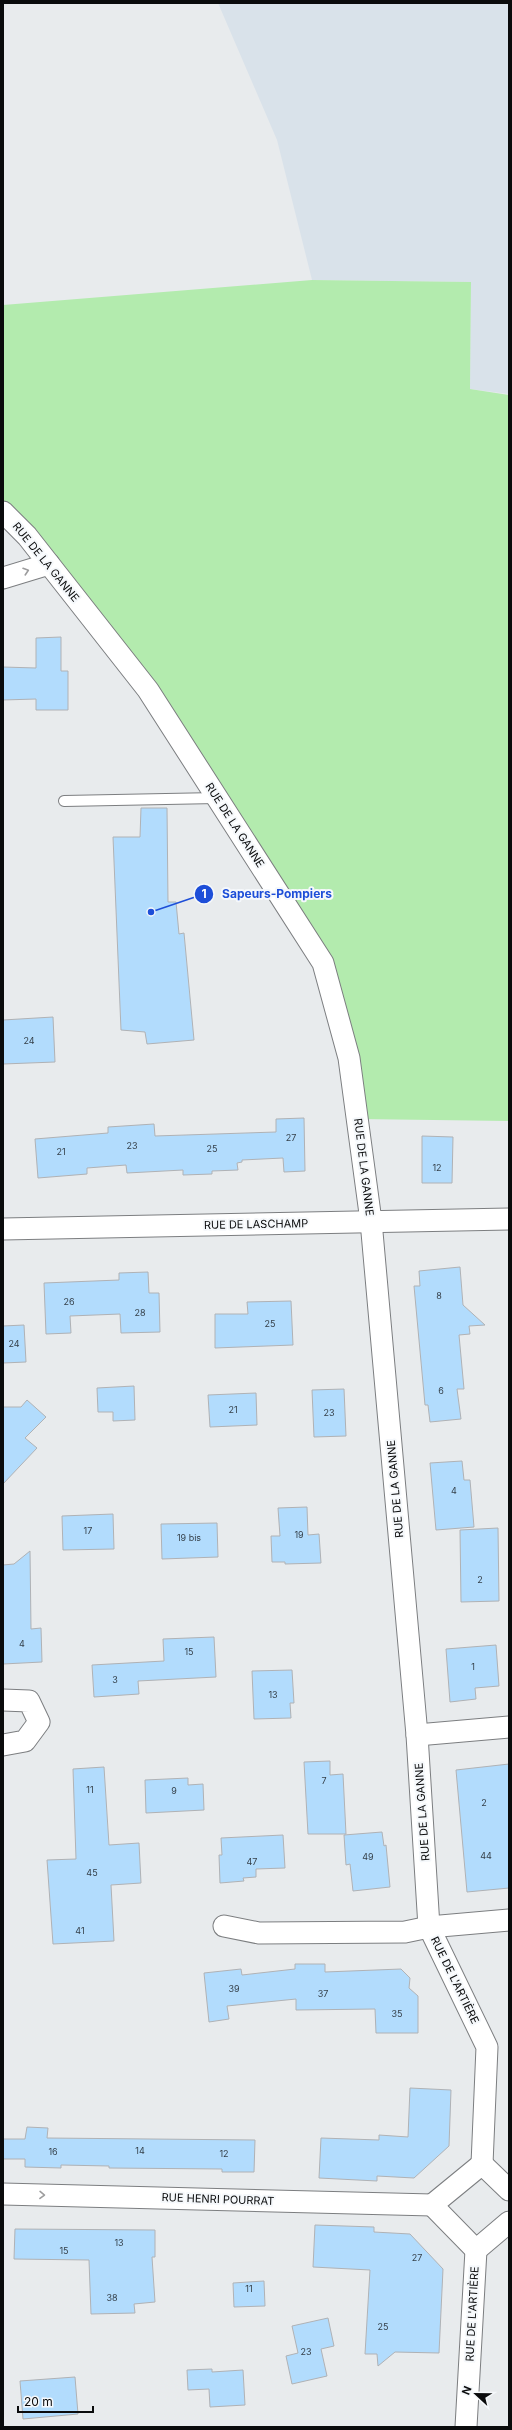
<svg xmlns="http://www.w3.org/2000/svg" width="512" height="2430" viewBox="0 0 512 2430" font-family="Inter,sans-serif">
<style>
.built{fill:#d9e2ea}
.green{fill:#b3ebae}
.building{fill:#b2dcfd;stroke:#b0b2b5}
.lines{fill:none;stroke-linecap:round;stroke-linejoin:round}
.lane-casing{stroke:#7c7e80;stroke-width:12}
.street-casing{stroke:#7c7e80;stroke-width:23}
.lane{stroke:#fff;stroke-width:10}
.street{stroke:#fff;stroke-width:21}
.oneway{stroke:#9d9d9e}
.labels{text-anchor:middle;stroke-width:4;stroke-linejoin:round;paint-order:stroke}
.number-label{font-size:9px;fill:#343f48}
.street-label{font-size:11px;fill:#0a0b0c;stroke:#f5f8fb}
.leader{fill:none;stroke:#1d4ed8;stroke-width:1.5}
.callout-dot{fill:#1d4ed8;stroke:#f5f8fb;stroke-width:1.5}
.mark-label{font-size:12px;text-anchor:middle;font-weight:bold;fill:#fff}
.callout-label{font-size:12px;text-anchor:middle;font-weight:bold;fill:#1d4ed8;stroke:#f5f8fb;stroke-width:4;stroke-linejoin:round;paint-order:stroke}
</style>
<rect width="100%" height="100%" fill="#e8ebed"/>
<polygon class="built" points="218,3 509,3 509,394 470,389 471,282 312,280 277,140"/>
<polygon class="green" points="312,280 471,282 470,389 509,395 509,1121 358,1119 323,963 148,690 3,512 3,305"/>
<g class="building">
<polygon points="61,637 61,671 68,671 68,710 36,710 36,699 3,700 3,667 36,668 36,638"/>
<polygon points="141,808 167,808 168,902 176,902 179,934 184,933 194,1040 147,1044 145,1032 121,1030 113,837 140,837"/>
<polygon points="53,1017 55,1062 3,1064 3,1020"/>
<polygon points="304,1118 305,1171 284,1172 283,1158 242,1160 242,1162 237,1163 238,1170 212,1171 212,1174 183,1175 183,1170 127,1173 126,1165 87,1168 87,1174 38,1178 35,1139 108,1133 108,1127 154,1124 155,1136 276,1132 276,1119"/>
<polygon points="422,1136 453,1137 452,1183 422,1183"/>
<polygon points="460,1267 463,1305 485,1325 469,1326 470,1334 459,1335 464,1389 457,1389 461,1419 430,1422 428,1405 425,1405 414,1286 420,1286 419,1271"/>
<polygon points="148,1272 149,1293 159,1293 160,1332 121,1333 120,1314 70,1316 71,1333 46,1334 44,1283 119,1280 119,1273"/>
<polygon points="291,1301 293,1345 215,1348 215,1314 248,1314 247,1302"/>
<polygon points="24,1325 26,1362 3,1363 3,1326"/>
<polygon points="134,1386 135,1420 113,1421 113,1412 98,1412 97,1388"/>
<polygon points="344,1389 346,1436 314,1437 312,1390"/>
<polygon points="256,1393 257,1425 210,1427 208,1395"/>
<polygon points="27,1400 46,1417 25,1438 37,1448 3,1484 3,1407 21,1407"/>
<polygon points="462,1461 464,1480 470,1480 474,1527 436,1530 430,1463"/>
<polygon points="307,1507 308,1535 319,1534 321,1563 285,1564 285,1562 272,1562 271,1536 280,1536 278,1508"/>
<polygon points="113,1514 114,1549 63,1550 62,1516"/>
<polygon points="217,1523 218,1557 162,1559 161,1524"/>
<polygon points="498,1528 499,1601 461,1602 460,1530"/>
<polygon points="30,1551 31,1629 41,1628 42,1662 3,1664 3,1565 14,1564"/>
<polygon points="214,1637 216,1677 138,1681 139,1694 94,1697 92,1665 164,1661 163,1639"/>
<polygon points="496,1645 499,1686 475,1688 476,1699 450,1702 446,1649"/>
<polygon points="292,1670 294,1703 290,1703 291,1718 254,1719 252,1671"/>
<polygon points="330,1761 330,1775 343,1774 346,1834 308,1834 304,1762"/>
<polygon points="509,1764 509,1888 467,1892 456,1770"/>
<polygon points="104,1767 109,1845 139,1843 141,1883 111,1885 114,1941 53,1944 47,1860 76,1859 73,1769"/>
<polygon points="188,1778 188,1785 203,1784 204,1810 146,1813 145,1780"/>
<polygon points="382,1832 384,1846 386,1845 390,1887 353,1891 350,1864 346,1865 344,1835"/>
<polygon points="283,1835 285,1868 256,1869 256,1877 243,1878 244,1881 220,1883 219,1855 222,1855 221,1838"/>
<polygon points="295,1964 325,1964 325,1972 401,1969 410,1978 409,1988 418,1996 418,2033 376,2033 375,2009 296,2010 296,1999 227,2006 229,2019 209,2022 204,1973 241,1969 242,1975 295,1969"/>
<polygon points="410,2088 451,2090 449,2146 414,2178 377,2176 377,2181 319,2178 321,2138 379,2140 379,2135 408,2137"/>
<polygon points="27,2127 48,2128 47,2138 255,2140 254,2172 222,2172 222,2169 109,2168 109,2166 61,2165 61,2168 25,2167 25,2159 3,2159 3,2139 25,2139"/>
<polygon points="315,2225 374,2227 374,2232 410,2234 443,2269 439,2353 395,2352 378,2366 377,2354 365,2354 370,2270 313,2267"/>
<polygon points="15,2229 155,2230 155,2257 152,2257 155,2302 134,2304 135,2313 91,2314 89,2260 14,2259"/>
<polygon points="264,2281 265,2306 234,2307 233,2283"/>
<polygon points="328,2318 334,2346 321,2349 327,2376 292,2384 286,2356 298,2353 292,2326"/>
<polygon points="212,2369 212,2372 243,2370 245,2405 210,2407 209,2389 188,2390 187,2370"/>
<polygon points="75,2377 78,2414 23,2419 20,2381"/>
</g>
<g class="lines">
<defs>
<polyline id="lane" points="64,801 217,798"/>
<g id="street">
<polyline points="3,512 27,536 148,690 323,963 349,1058 371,1221 417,1735 429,1927 487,2047 482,2164"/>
<polyline points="3,578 49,564"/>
<polyline points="3,1229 509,1219"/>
<polyline points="3,1700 29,1701 39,1722 25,1741 3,1745"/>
<polyline points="417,1735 509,1727"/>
<polyline points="224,1926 259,1933 405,1932 429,1927 509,1920"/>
<polyline points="3,2194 432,2205"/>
<polyline points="432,2205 476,2250 509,2222"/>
<polyline points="432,2205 482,2164 509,2190"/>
<polyline points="466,2427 476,2250"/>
</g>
</defs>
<use href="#lane" class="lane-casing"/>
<use href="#street" class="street-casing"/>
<use href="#lane" class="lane"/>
<use href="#street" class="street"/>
</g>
<defs><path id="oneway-chevron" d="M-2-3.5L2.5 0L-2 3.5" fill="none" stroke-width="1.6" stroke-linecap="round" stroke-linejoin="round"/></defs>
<g class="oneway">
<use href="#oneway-chevron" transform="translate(26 571) rotate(-18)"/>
<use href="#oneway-chevron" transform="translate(42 2195) rotate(1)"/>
</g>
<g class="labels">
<g class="number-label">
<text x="29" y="1044">24</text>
<text x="291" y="1141">27</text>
<text x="132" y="1149">23</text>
<text x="212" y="1152">25</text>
<text x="61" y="1155">21</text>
<text x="437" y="1171">12</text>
<text x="439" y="1299">8</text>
<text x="69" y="1305">26</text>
<text x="140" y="1316">28</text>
<text x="270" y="1327">25</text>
<text x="14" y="1347">24</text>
<text x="441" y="1394">6</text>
<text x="233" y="1413">21</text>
<text x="329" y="1416">23</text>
<text x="454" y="1494">4</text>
<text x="88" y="1534">17</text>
<text x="299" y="1538">19</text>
<text x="189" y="1541">19 bis</text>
<text x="480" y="1583">2</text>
<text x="22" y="1647">4</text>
<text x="189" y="1655">15</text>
<text x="473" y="1670">1</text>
<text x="115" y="1683">3</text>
<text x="273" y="1698">13</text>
<text x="324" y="1784">7</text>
<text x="90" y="1793">11</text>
<text x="174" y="1794">9</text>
<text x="484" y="1806">2</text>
<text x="486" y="1859">44</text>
<text x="368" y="1860">49</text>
<text x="252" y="1865">47</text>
<text x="92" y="1876">45</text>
<text x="80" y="1934">41</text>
<text x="234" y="1992">39</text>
<text x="323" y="1997">37</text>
<text x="397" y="2017">35</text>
<text x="140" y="2154">14</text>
<text x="53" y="2155">16</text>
<text x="224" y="2157">12</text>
<text x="119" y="2246">13</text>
<text x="64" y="2254">15</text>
<text x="417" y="2261">27</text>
<text x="249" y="2292">11</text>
<text x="112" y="2301">38</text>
<text x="383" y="2330">25</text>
<text x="306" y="2355">23</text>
</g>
<g class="street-label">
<text transform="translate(46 562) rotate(51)" y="4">RUE DE LA GANNE</text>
<text transform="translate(235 825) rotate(57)" y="4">RUE DE LA GANNE</text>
<text transform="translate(364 1167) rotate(83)" y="4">RUE DE LA GANNE</text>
<text transform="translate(256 1224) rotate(-1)" y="4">RUE DE LASCHAMP</text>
<text transform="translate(395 1489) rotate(-95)" y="4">RUE DE LA GANNE</text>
<text transform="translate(422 1812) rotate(-94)" y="4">RUE DE LA GANNE</text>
<text transform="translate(455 1980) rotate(64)" y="4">RUE DE L'ARTIÈRE</text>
<text transform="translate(218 2199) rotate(2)" y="4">RUE HENRI POURRAT</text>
<text transform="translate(472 2314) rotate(-87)" y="4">RUE DE L'ARTIÈRE</text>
</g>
</g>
<path class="leader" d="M151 912L204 894"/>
<g class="callout-dot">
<circle cx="151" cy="912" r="4"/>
<circle cx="204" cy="894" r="10"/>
</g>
<g class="mark-label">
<text x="204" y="898">1</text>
</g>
<g class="callout-label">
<text x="277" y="898">Sapeurs-Pompiers</text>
</g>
<rect width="512" height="2430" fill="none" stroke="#0a0b0c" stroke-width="8"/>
<g transform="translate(476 2394) rotate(292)" stroke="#f5f8fb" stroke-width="3" paint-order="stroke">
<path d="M0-3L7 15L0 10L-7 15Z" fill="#0a0b0c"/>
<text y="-6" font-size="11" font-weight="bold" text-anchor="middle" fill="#0a0b0c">N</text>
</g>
<path d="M18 2406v6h75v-6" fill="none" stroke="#0a0b0c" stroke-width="2"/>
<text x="24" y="2406" font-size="12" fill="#0a0b0c" stroke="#f5f8fb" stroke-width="3" paint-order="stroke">20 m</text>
</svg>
